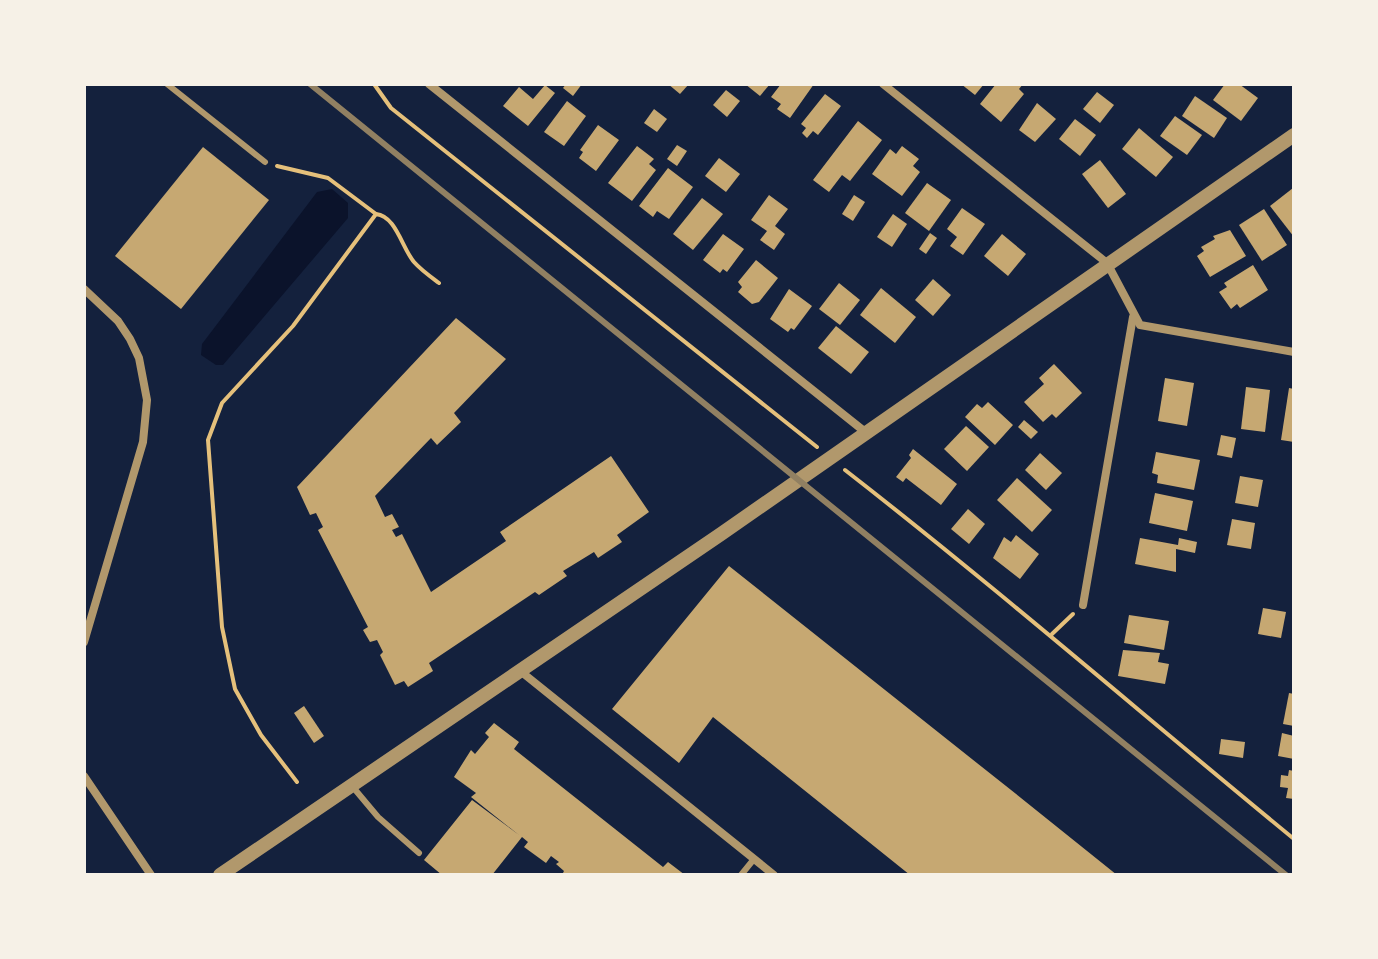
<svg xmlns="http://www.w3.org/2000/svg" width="1378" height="959" viewBox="0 0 1378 959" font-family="'Source Serif 4',serif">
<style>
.water{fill:#0b132b}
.building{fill:#c6a872}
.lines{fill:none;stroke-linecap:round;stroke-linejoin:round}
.path{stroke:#e5c07b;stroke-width:4}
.service{stroke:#b1986c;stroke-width:6}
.minor{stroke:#b1986c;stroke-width:8}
.tertiary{stroke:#b1986c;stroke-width:14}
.rail{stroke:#918062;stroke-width:6}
</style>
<rect width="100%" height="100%" fill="#14213d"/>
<polygon class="water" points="332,189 348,203 348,218 223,365 216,365 201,355 202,344 317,192"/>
<g class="building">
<polygon points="566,84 582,84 573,96 563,88"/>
<polygon points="668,84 689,84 680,94"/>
<polygon points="745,84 770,84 760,96"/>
<polygon points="781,84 814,84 790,118 777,109 781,104 771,97"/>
<polygon points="961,84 984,84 975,95"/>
<polygon points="996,84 1023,84 1019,89 1024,94 1001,122 980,104"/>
<polygon points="1225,84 1239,84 1258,98 1241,121 1213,100"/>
<polygon points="545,85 555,93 528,126 503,106 519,87 533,99"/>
<polygon points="726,90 740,101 727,117 713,105"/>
<polygon points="1097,92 1114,105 1100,123 1083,109"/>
<polygon points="825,94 841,106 818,135 813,131 807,138 802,133 806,128 801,124"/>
<polygon points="1195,96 1227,118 1214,138 1182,116"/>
<polygon points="567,101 586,116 564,146 544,132"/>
<polygon points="1037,103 1056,119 1035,142 1019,130"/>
<polygon points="654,109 667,119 657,132 644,123"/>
<polygon points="1175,116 1202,135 1187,155 1160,136"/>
<polygon points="1075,119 1096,135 1080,156 1059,139"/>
<polygon points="858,121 882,140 850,181 842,175 829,192 813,180"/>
<polygon points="598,125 619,140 596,171 579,158 583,152 580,150"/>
<polygon points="1139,128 1173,157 1156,177 1122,149"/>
<polygon points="677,145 687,151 677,166 667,159"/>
<polygon points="637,146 654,159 649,164 656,170 632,201 608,183"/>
<polygon points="902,146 919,159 913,166 920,172 902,196 872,174 890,149 896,154"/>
<polygon points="203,147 269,200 181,309 115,256"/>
<polygon points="719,158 740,174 726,192 705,176"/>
<polygon points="1100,160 1126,194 1108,208 1082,174"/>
<polygon points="668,168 693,187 669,219 657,211 653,217 639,206"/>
<polygon points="927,183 951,200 929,231 905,213"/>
<polygon points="1293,188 1294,190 1294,237 1270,206"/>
<polygon points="769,195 788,209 775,226 785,234 774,250 760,240 767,231 751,220"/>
<polygon points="854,195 865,202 853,221 842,214"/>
<polygon points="702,198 723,214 693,250 673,234"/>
<polygon points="962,208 985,224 963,255 950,246 957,237 947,229"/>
<polygon points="1264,209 1287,245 1262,261 1239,225"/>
<polygon points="893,214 907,224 892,247 877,237"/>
<polygon points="1230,230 1246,256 1210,277 1197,256 1204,251 1201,247 1215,239 1213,236"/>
<polygon points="930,233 937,238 926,254 919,249"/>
<polygon points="723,234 744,249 727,272 723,269 720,273 703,260"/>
<polygon points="1002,234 1026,254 1008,276 984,256"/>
<polygon points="756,260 778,278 759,302 752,304 738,292 742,287 738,282"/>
<polygon points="1253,265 1268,290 1240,308 1237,304 1231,309 1219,292 1227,287 1224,283"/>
<polygon points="933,279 951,295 933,316 915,300"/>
<polygon points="839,283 860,300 840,325 819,309"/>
<polygon points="881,288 916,317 895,343 860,315"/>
<polygon points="789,289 812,306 794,330 791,328 788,332 770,319"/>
<polygon points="456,318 506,359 454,413 461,422 437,445 431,438 375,496 385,517 392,514 399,527 392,530 396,537 402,534 431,592 506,541 500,532 611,456 649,512 617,535 622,542 598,558 594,552 563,571 567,576 539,595 535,592 429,663 433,671 408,687 404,681 395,685 380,655 383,652 377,640 370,642 363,630 368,627 318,530 323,527 316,513 310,515 297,487"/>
<polygon points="836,326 869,352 851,374 818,348"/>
<polygon points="1054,364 1082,393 1056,418 1052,414 1043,422 1024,402 1044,384 1039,378"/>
<polygon points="1165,378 1194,383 1187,426 1158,421"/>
<polygon points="1246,387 1270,390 1265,432 1241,429"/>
<polygon points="1289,388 1294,389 1294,442 1281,440"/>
<polygon points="988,402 1013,425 995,445 965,417 977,404 982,408"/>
<polygon points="1024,420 1038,432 1031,439 1018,427"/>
<polygon points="966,426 989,447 967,471 944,449"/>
<polygon points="1221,435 1236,438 1232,458 1217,455"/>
<polygon points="913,449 957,484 941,505 906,478 903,482 896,477 911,458 909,455"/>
<polygon points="1156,452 1200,460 1194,490 1157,483 1158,475 1152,473"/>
<polygon points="1040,453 1062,473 1046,490 1025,470"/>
<polygon points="1240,476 1263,480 1258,507 1235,503"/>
<polygon points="1017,478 1052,510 1032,532 997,500"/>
<polygon points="1155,493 1193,501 1187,531 1149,523"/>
<polygon points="968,509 985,524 969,544 951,529"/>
<polygon points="1232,519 1255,523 1251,549 1227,545"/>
<polygon points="1016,535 1039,554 1020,579 993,558 1004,537 1011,542"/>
<polygon points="1140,538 1178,545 1179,538 1197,542 1195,553 1176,549 1176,572 1135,564"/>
<polygon points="729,566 1021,798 1117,875 910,875 713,717 679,763 612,709"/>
<polygon points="1263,608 1286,612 1281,638 1258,634"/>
<polygon points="1129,615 1169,621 1164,650 1124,643"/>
<polygon points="1123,650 1160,653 1158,662 1169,664 1165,684 1118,676"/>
<polygon points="1289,693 1294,694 1294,726 1283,724"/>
<polygon points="304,706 324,736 314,743 294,713"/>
<polygon points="494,723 519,742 514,749 663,867 668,862 685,875 562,875 564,871 556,864 559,862 551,856 546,863 524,847 528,842 522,837 492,875 442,875 424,860 472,800 519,835 471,797 476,793 454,777 471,750 475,754 489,737 485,733"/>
<polygon points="1282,733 1294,736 1294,759 1278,756"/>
<polygon points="1221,739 1245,742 1243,758 1219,754"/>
<polygon points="1289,770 1294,771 1294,799 1286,798 1288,788 1280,787 1281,775 1288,776"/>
</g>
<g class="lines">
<g class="path">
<polyline points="374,84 391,108 817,447"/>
<polyline points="277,166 328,178 376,214"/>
<path d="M845,470C998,589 1144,716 1294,839"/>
<polyline points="1052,634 1073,614"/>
<path d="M297,782L261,735L235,689L222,627L208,440L222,403L293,326L376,214C396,216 402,248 414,262C421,270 431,277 439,283"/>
</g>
<g class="service">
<polyline points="167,84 265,162"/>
<polyline points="352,786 378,817 419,853"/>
<polyline points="741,875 754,859"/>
</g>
<g class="minor">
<polyline points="429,84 864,431"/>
<polyline points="883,84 1107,263 1140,325 1294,352"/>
<polyline points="84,289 118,321 130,339 139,358 147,400 143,442 84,642"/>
<polyline points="1083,605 1133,317"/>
<polyline points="519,670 774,875"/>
<polyline points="84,776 151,875"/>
</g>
<polyline class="tertiary" points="220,875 721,534 1294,135"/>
<polyline class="rail" points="310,84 1286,875"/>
</g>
<rect width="1378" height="959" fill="none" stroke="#f6f1e7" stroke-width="172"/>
</svg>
